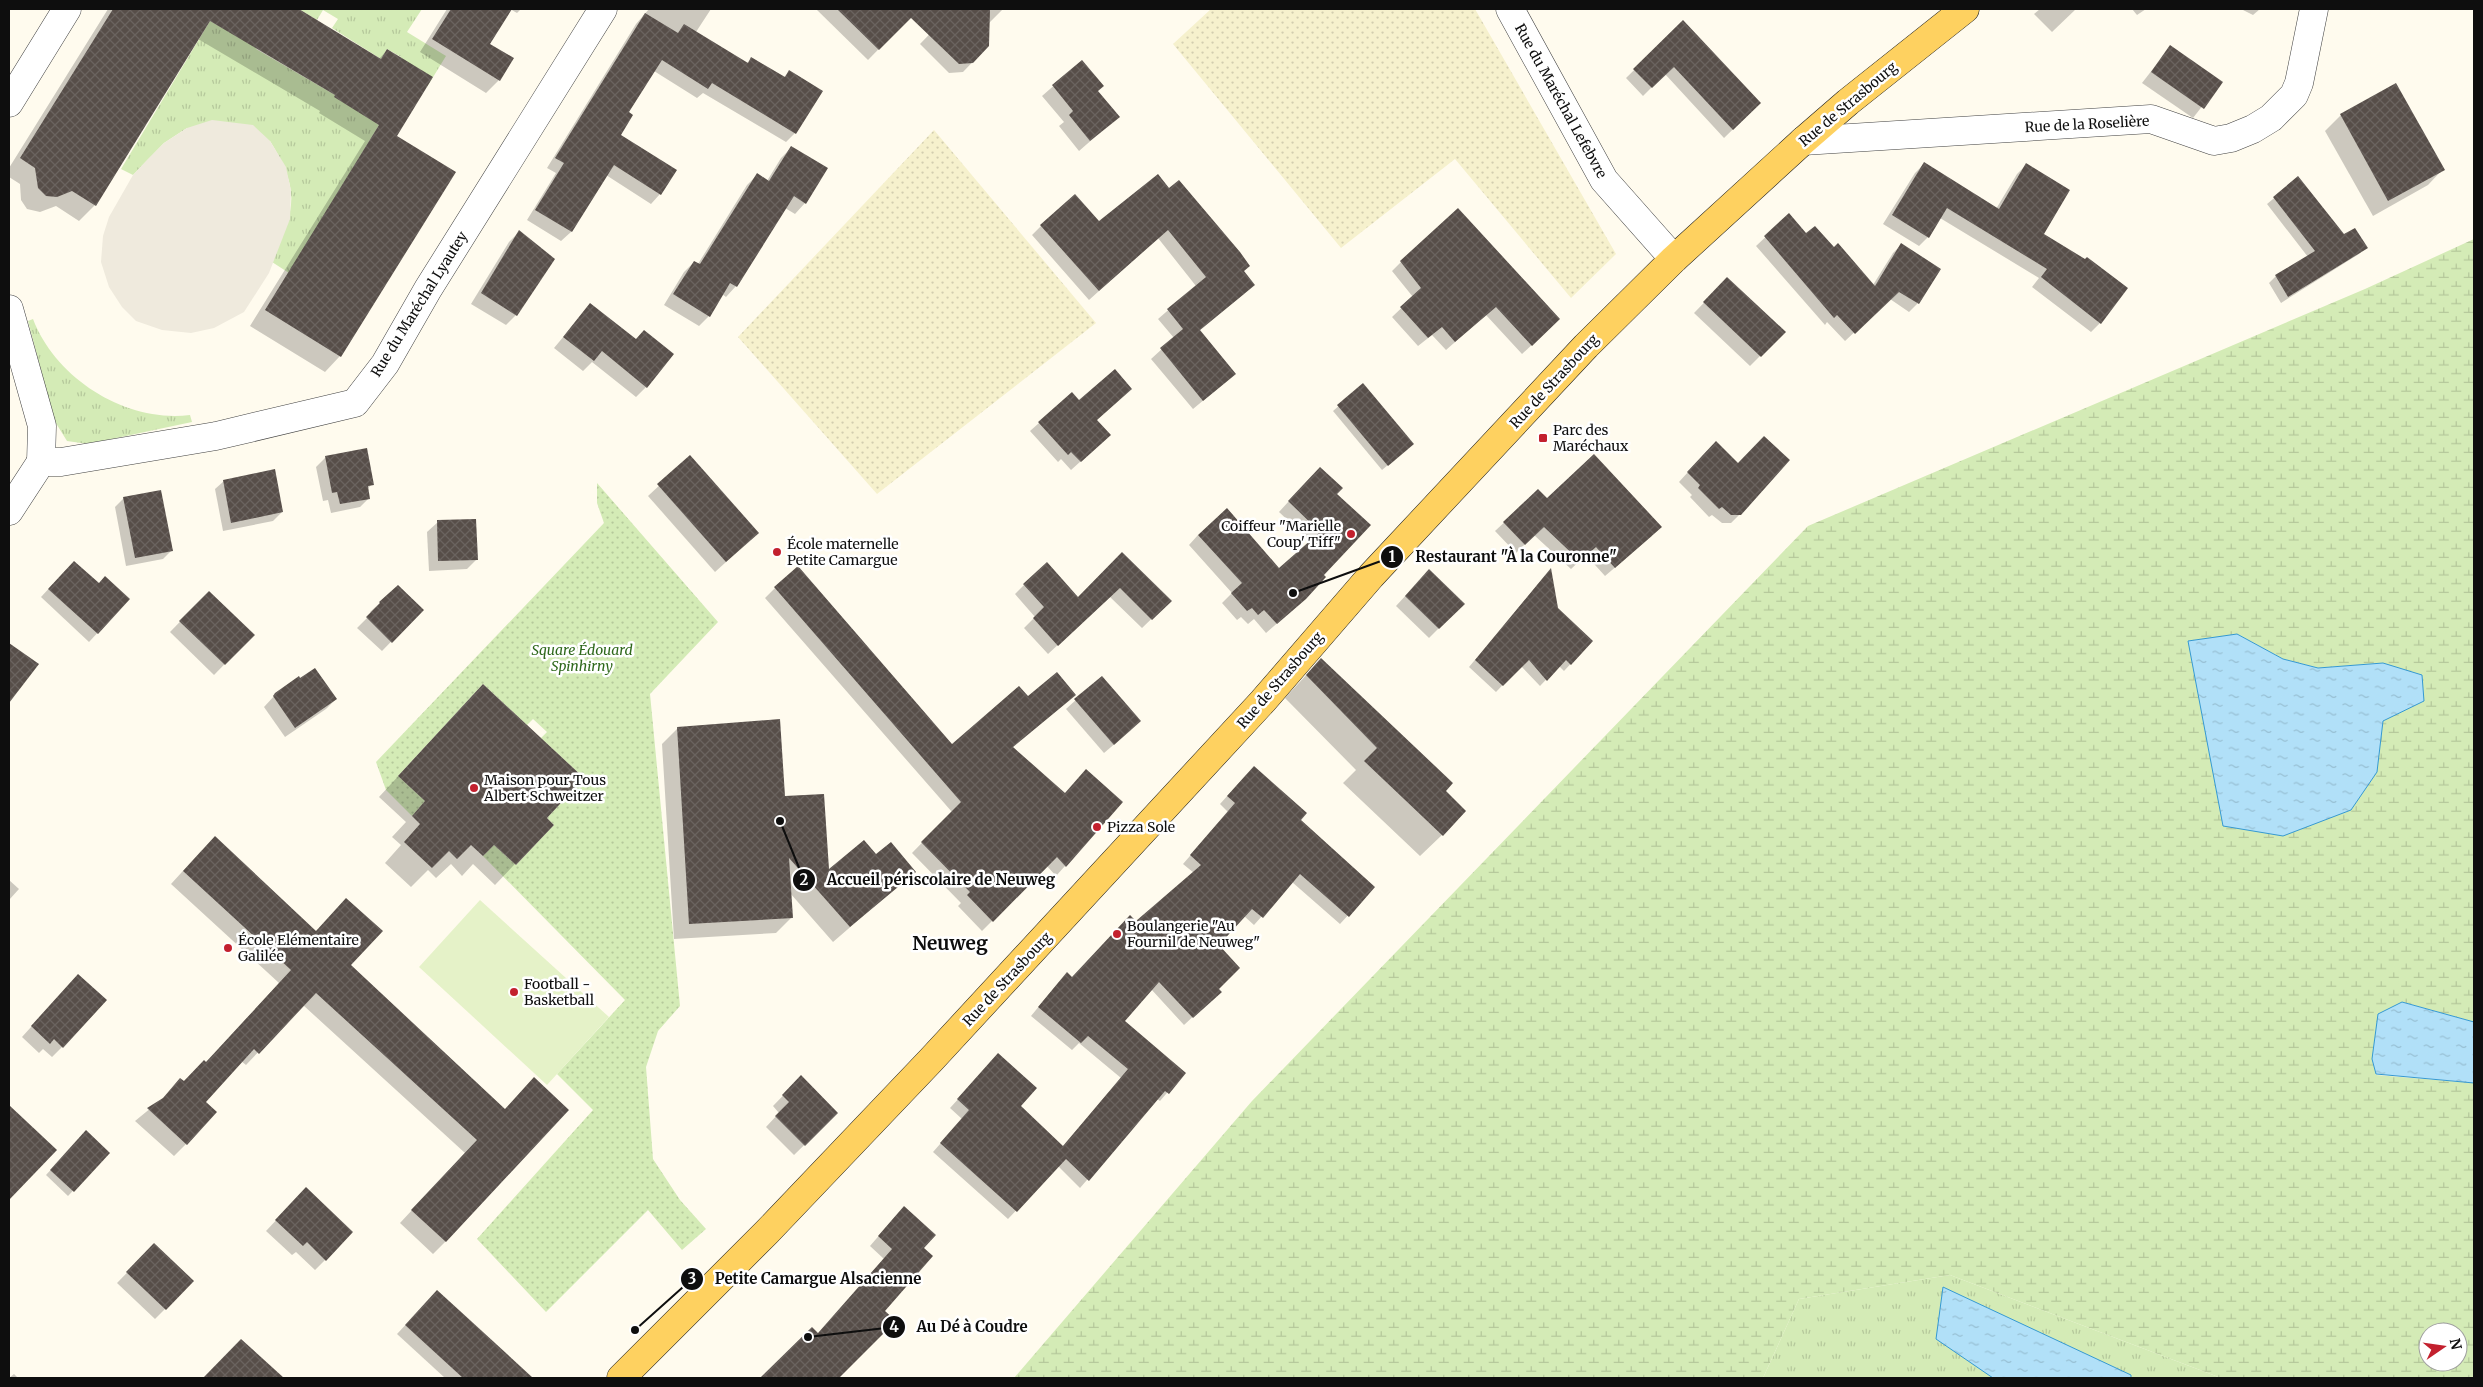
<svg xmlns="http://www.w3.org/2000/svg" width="2483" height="1387" viewBox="0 0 2483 1387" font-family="Merriweather,serif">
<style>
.farmland{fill:url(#farmland-dots)}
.grass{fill:url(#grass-tufts)}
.wetland{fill:url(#wetland-marsh);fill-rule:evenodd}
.park{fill:url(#park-dots)}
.pitch{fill:#e5f2c8}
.plaza{fill:#efeadd}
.water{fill:url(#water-ripples);stroke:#3599d2}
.shadow{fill:#0003}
.building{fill:url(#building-cross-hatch)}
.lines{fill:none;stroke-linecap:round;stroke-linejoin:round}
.minor-casing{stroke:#414141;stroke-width:29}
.major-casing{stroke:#1f1f1f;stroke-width:29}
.minor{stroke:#fff;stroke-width:28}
.major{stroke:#fed160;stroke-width:28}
.poi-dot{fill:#c3202e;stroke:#fff;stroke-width:2}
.labels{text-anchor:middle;stroke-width:5;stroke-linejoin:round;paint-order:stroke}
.street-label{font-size:14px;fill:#0e0e0e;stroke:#fff}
.poi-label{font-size:14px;fill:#0e0e0e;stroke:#fff;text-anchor:start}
.park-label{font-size:14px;font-style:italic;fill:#2e681b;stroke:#fff}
.district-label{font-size:19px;font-weight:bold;fill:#0e0e0e;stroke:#fff}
.leader{fill:none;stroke:#0e0e0e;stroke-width:2}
.callout-dot{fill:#0e0e0e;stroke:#fff;stroke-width:2}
.mark-label{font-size:15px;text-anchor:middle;font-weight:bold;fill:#fff}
.callout-label{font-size:15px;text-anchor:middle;font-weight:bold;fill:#0e0e0e;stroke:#fff;stroke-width:5;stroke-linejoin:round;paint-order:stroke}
</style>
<defs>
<pattern id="farmland-dots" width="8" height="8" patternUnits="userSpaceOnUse" patternTransform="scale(1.25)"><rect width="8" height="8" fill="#f6f1cd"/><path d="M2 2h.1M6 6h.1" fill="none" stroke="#d2cdaf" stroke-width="1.8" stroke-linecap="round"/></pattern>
<pattern id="grass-tufts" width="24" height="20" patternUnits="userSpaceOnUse" patternTransform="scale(1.25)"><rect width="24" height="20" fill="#d4ebb6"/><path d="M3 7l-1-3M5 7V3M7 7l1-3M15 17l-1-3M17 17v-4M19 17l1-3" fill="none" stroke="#b5c89b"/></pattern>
<pattern id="wetland-marsh" width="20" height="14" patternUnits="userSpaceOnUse" patternTransform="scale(1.25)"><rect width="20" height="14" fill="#d4ebb6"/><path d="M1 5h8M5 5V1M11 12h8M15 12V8" fill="none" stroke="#b5c89b"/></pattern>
<pattern id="park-dots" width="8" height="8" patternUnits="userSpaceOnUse" patternTransform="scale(1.25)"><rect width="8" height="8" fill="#d4ebb6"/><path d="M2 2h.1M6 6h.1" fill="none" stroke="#b5c89b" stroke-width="1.8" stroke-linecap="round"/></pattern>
<pattern id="water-ripples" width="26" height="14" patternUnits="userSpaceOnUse" patternTransform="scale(1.25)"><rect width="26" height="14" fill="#b1e0f8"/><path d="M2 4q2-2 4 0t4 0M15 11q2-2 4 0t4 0" fill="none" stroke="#97bfd3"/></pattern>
<pattern id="building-cross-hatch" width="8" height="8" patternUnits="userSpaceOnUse" patternTransform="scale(1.25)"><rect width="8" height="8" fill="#574e49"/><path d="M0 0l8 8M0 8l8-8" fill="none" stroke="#6a635f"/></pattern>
</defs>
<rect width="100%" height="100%" fill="#fffbee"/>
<g class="farmland">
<polygon points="1211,9 1475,9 1616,254 1571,298 1455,159 1341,248 1173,44"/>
<polygon points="934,130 1096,323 877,494 738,337"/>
</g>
<g class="grass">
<polygon points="299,9 422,9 407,32 446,56 427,87 396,68 401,57 387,49 381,59 332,28 338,19 323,10 317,20"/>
<path d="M210,21L257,47L256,49L335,95L379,125L289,273L272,262C294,209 302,193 270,141L187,128L164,143L133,175L121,169Z"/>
<path d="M33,319C56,379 126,423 190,415L192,422L88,444L67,441L54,420L28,321Z"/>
<polygon points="1950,1275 2221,1378 1763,1378 1799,1299"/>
</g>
<path class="wetland" d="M2474,239V1022L2402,1002L2376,1075L2474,1083V1378H2221L1950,1275L1799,1299L1763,1378H1014L1252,1101L1808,526L2365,289ZM2237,634L2283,659L2318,668L2383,663V721L2379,744ZM2428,1332H2458V1362H2428Z"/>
<polygon class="park" points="597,483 718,622 650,694 680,1006 658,1031 646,1067 653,1159 680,1200 706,1229 682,1250 648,1210 546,1312 477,1239 593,1110 557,1074 625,1000 483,856 494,845 516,865 554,825 547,818 584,778 541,738 547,732 533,719 527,725 483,684 398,776 425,801 412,816 386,790 376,762 604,523 597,503"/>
<polygon class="pitch" points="480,900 609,1017 547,1085 419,967"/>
<polygon class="plaza" points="212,120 253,125 270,141 286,167 291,191 290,219 269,273 244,312 214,328 191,333 162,330 136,321 122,307 109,287 101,262 103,236 109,217 133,175 147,160 164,143 187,128"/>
<g class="water">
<polygon points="2237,634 2283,659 2318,668 2383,663 2422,675 2424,701 2383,721 2377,772 2351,810 2283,836 2223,826 2188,641"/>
<polygon points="2402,1002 2474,1022 2474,1083 2376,1074 2372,1059 2378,1014"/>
<polygon points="1943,1287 2131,1375 2131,1378 1993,1378 1936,1339"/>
</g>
<g class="shadow">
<polygon points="108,9 296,9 379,59 387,50 395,136 340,356 325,372 250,326 365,141 319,113 320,111 198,39 95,205 79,221 56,206 40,212 27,209 21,200 20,184 9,177 9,168"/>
<polygon points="447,9 521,9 517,13 510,9 489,44 499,80 486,93 420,52"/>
<polygon points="649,9 711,9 696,32 746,64 752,58 783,78 789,72 795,133 786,142 703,93 697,98 654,71 628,113 619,135 660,194 651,204 606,175 571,232 561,241 527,220 556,173 547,168 636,24"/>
<polygon points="816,9 903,9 911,16 868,60"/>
<polygon points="954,9 1003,9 988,24 988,46 963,72 949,73 920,44"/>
<polygon points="2040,9 2076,9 2052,32 2034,14"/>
<polygon points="2132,9 2146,9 2137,15"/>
<polygon points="2241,9 2260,9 2253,15"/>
<polygon points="1683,22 1760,103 1724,138 1665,74 1643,96 1626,78"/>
<polygon points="2170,47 2221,82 2193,118 2142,83"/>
<polygon points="1082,61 1097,91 1118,117 1079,151 1059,126 1064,122 1042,96"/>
<polygon points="2395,85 2443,169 2428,185 2373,216 2325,131 2341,115"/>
<polygon points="791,148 805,203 795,214 785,208 736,286 726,297 722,294 709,316 699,326 664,305 684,272 694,262 698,264 747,185 757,175 767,181 781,158"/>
<polygon points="1924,164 1996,209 2017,174 2026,165 2043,234 2100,323 2091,332 2032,287 2039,278 1940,218 1928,237 1919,246 1883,224 1915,173"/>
<polygon points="1158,176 1243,272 1244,294 1199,331 1235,374 1193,409 1151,359 1174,338 1158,319 1196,286 1158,238 1089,300 1032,235 1041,226 1099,223"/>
<polygon points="2298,178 2344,236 2366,248 2359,254 2281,303 2269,283 2276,276 2308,257 2267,204"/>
<polygon points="1789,215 1806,235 1834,249 1873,285 1893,253 1901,245 1939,269 1918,303 1909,312 1890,299 1845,341 1827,322 1825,325 1756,246"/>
<polygon points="519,232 516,315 506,325 471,304 509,242"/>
<polygon points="1401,262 1550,328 1522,354 1486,315 1446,350 1432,335 1418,346 1392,317 1413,297 1392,271"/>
<polygon points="1727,279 1784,332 1750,366 1694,313"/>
<polygon points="590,305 646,387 636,397 592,362 583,371 554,348"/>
<polygon points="1363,385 1407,449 1382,470 1333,411"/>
<polygon points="1096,420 1100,444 1071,470 1061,459 1058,462 1030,431 1039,423"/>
<polygon points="366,450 372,484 367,489 369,498 360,507 331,513 328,500 323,501 316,467 325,458"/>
<polygon points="1707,451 1740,514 1731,523 1722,523 1712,515 1709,517 1690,497 1692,495 1679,482"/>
<polygon points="690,457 747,543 715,572 648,496"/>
<polygon points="1310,478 1336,494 1322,575 1306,598 1266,633 1254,619 1248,624 1241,617 1237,620 1222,603 1232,593 1189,545 1198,535 1279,569 1311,542 1279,512"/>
<polygon points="224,481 282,512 273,521 223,531 215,489"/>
<polygon points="1538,491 1547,500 1652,536 1605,576 1586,555 1571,569 1534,535 1516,553 1495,531"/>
<polygon points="124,498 172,550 163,559 126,566 115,507"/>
<polygon points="438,522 477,559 467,569 429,571 427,532"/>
<polygon points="1122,554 1170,601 1142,628 1110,597 1048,654 1024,628 1035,617 1015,594 1024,585 1078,598"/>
<polygon points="66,570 129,599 89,642 41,597"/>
<polygon points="1545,576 1557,608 1592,641 1564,671 1559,666 1540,686 1521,666 1496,692 1469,667"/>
<polygon points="1419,581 1463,604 1429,638 1396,606"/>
<polygon points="398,586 422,610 382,651 357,628 372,613 370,612"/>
<polygon points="775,588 952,745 1028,698 1064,704 1012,748 1064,794 1065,866 1056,876 1047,866 982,931 958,906 961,903 912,853 952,812 765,598"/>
<polygon points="209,592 253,635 214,675 170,632"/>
<polygon points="9,645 37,664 9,702"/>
<polygon points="1321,659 1444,791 1442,835 1420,856 1343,783 1356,770 1285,698"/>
<polygon points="1101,677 1131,730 1104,753 1066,709"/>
<polygon points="276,694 336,699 326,709 285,737 264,707"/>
<polygon points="463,706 545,818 552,825 495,885 473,864 462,876 451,864 436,878 428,870 411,887 385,863 401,845 392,837 406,822 379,797"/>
<polygon points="678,728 784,797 828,871 876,856 914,872 833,942 790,893 792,917 776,933 674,939 662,744"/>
<polygon points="1246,775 1299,820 1373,888 1340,924 1292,882 1254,925 1244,916 1217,945 1212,999 1184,1025 1151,989 1123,1021 1184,1073 1160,1101 1157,1099 1080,1188 1058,1166 1008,1219 933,1152 962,1119 950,1108 991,1063 1019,1106 1062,1147 1121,1078 1079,1043 1072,1050 1031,1016 1059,982 1072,978 1194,873 1183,864 1228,812 1220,804"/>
<polygon points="202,850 349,965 505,1110 446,1241 433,1254 400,1223 465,1153 303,1005 246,1065 241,1061 204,1102 186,1144 174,1156 135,1121 206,1063 279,983 171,884"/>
<polygon points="9,880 19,889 9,900"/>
<polygon points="68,986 62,1047 52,1057 43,1049 39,1053 22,1037"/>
<polygon points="801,1077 837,1113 794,1155 766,1127 779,1113 773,1106"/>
<polygon points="9,1106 55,1150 10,1197 9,1196"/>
<polygon points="81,1137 108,1153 68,1196 46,1175"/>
<polygon points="296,1199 325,1260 315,1270 296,1252 292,1255 266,1231"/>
<polygon points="895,1217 922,1248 883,1311 894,1321 837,1378 762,1378 812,1328 818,1334 884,1259 870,1246"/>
<polygon points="154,1245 165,1309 155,1319 117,1283"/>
<polygon points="437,1291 531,1378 445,1378 397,1334"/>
<polygon points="14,1374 18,1378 9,1378"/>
<polygon points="207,1376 267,1378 268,1378 210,1378"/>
</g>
<g class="building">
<polygon points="113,9 299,9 381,59 387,49 433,77 397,136 456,172 341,357 265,310 379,125 387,130 334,97 335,95 210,21 96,206 72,191 57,197 46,196 38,188 35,168 20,158"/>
<polygon points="451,9 512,9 490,44 514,58 500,81 432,39"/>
<polygon points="837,9 990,9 989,46 973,63 959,64 911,18 879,50"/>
<polygon points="645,13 678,33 684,24 748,63 751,57 785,77 789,70 823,91 796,134 712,83 708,89 662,60 629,112 633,115 621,135 677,170 661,195 614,165 572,232 535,210 564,163 555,158"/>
<polygon points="1683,20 1761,103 1733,130 1674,67 1652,88 1633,69"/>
<polygon points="2170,45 2223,82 2204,109 2151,72"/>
<polygon points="1082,60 1104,86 1098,91 1120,117 1090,141 1069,115 1073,111 1052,85"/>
<polygon points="2396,83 2445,170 2388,201 2340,114"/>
<polygon points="791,146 828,168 806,204 794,196 737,287 730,283 710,317 673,294 694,261 700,264 757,173 769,181"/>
<polygon points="1924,162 1999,209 2026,163 2070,190 2044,234 2085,259 2087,257 2128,288 2101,324 2041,277 2047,269 1947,208 1929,238 1892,215"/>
<polygon points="1158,174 1169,188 1179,180 1240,252 1250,266 1244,271 1255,285 1200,330 1236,374 1203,401 1160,348 1183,329 1167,309 1206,277 1168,230 1099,291 1040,225 1075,194 1099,221"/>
<polygon points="2298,176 2344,234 2355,228 2368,248 2288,297 2275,275 2315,251 2273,197"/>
<polygon points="1458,208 1560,319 1532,346 1496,307 1455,342 1442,327 1428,338 1400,307 1421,288 1400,261"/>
<polygon points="1789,213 1806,233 1815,226 1834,247 1838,243 1875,286 1901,243 1941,269 1919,304 1899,292 1855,334 1837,315 1834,318 1764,236"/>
<polygon points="519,230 555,259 517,316 481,293"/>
<polygon points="1727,277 1786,332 1761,357 1703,302"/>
<polygon points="590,303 636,339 644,330 674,354 647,388 602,351 594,361 563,337"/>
<polygon points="1115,369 1132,389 1097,420 1111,435 1081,462 1071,452 1068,455 1038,422 1072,392 1079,400"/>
<polygon points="1363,383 1414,444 1388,466 1337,405"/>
<polygon points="1764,436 1790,460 1741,515 1731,515 1722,507 1719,509 1698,488 1700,485 1687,472 1716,441 1738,463"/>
<polygon points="367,448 374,485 368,486 370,499 340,504 337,492 332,493 325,456"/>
<polygon points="1594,454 1662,527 1615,568 1596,547 1580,561 1544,527 1525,545 1503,522 1538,489 1547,498"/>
<polygon points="690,455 759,533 726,562 657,484"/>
<polygon points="1320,467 1343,488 1337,494 1371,525 1324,575 1326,577 1306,599 1277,624 1264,610 1258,615 1252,608 1247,611 1231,593 1242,583 1198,535 1227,508 1279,568 1320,532 1288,501"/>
<polygon points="275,469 283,512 231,523 223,480"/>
<polygon points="161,490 173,551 135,558 123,497"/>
<polygon points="476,519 478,560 438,561 437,520"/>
<polygon points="1122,552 1172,601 1152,620 1120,588 1058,646 1033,618 1044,607 1023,584 1047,562 1078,597"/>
<polygon points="74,561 99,583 105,576 130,599 98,634 48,589"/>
<polygon points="798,566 952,744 1019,686 1028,696 1057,672 1076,695 1013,747 1065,793 1086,769 1123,802 1066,867 1057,857 993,922 967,895 970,892 921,842 961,802 774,587"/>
<polygon points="1551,568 1558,608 1593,641 1571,665 1566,660 1547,681 1529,660 1503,686 1475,660"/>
<polygon points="1429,569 1465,604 1439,629 1405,596"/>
<polygon points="398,585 424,610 392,643 366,617 380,603 379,602"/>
<polygon points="209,591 255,635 225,665 179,621"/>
<polygon points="9,643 39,664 9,703"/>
<polygon points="1321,658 1453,783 1446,791 1466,811 1443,836 1364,761 1377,748 1306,675"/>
<polygon points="315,668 337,699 295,728 273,696 275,693 299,676 300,678"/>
<polygon points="1102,676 1141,721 1114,745 1074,699"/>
<polygon points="483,684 584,778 547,818 554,825 516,865 494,845 483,856 471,845 457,859 449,851 432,868 404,842 420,824 412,816 425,801 398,776"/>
<polygon points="780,719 785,796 824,794 829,869 864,840 876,854 891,842 916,872 850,927 789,858 793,918 689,924 677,727"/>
<polygon points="1254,766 1307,813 1301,820 1375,887 1349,917 1300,874 1263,918 1252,909 1219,945 1240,968 1219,989 1222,992 1193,1018 1159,982 1125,1021 1186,1073 1169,1094 1165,1091 1089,1181 1066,1159 1017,1212 940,1143 969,1110 957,1099 998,1053 1037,1088 1021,1106 1063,1146 1128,1069 1088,1036 1081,1043 1038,1007 1067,972 1072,977 1130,915 1136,921 1201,865 1190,855 1235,803 1227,796"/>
<polygon points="215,836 316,931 346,898 383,931 351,965 505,1109 534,1077 569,1110 446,1242 411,1210 477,1140 316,993 259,1054 254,1049 206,1102 217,1112 187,1145 147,1108 163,1098 180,1078 184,1081 204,1060 206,1062 291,970 183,871"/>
<polygon points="78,974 107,1000 63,1048 54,1039 50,1044 31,1026"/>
<polygon points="801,1075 838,1113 805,1146 775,1116 789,1102 782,1095"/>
<polygon points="9,1105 57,1150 9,1200"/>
<polygon points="86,1130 110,1153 74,1192 50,1170"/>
<polygon points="306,1187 353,1232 326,1261 307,1242 303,1246 275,1220"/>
<polygon points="904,1206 936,1235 924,1248 933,1256 885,1311 896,1321 839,1378 760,1378 812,1327 818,1333 892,1249 878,1236"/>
<polygon points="154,1243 194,1281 166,1310 126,1272"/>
<polygon points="437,1290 471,1321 533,1378 463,1378 405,1325"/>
<polygon points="241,1339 284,1378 203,1378"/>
</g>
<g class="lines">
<defs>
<g id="minor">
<polyline points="1510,9 1604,180 1674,259"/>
<polyline points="9,103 67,9"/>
<polyline points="1803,141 2151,119 2214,141 2231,138 2253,129 2271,118 2294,95 2299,83 2314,9"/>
<polyline points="9,309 42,426 41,462"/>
<polyline points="41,462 61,462 216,436 355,403 385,364 428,289 603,9"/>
<polyline points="9,511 41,462"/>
</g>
<polyline id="major" points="621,1378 767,1232 931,1060 1263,701 1371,576 1586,346 1674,259 1803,141 1848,102 1965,9"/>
</defs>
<use href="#minor" class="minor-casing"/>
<use href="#major" class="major-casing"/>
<use href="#minor" class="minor"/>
<use href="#major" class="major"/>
</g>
<g class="poi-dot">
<rect x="1538" y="433" width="10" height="10" rx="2.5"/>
<circle cx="1351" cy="534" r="5"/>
<circle cx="777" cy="552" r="5"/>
<circle cx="474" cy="788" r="5"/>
<circle cx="1097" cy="827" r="5"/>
<circle cx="1117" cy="934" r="5"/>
<circle cx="228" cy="948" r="5"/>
<circle cx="514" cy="992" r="5"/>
</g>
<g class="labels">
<g class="street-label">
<text transform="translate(1561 101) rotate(61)" y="5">Rue du Maréchal Lefebvre</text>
<text transform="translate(1848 104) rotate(-40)" y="5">Rue de Strasbourg</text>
<text transform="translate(2087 124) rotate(-3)" y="5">Rue de la Roselière</text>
<text transform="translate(419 304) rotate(-58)" y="5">Rue du Maréchal Lyautey</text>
<text transform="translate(1554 381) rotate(-47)" y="5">Rue de Strasbourg</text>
<text transform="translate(1280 680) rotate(-49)" y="5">Rue de Strasbourg</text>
<text transform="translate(1007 979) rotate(-47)" y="5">Rue de Strasbourg</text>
</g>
<g class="poi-label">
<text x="1553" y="435">Parc des<tspan x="1553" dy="16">Maréchaux</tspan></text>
<text x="1341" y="531" text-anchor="end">Coiffeur "Marielle<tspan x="1341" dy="16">Coup' Tiff"</tspan></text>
<text x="787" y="549">École maternelle<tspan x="787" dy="16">Petite Camargue</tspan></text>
<text x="484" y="785">Maison pour Tous<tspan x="484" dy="16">Albert Schweitzer</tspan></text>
<text x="1107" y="832">Pizza Sole</text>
<text x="1127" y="931">Boulangerie "Au<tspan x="1127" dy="16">Fournil de Neuweg"</tspan></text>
<text x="238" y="945">École Elémentaire<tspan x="238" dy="16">Galilée</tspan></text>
<text x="524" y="989">Football -<tspan x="524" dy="16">Basketball</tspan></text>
</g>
<g class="park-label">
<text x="582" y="655">Square Édouard<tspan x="582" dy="16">Spinhirny</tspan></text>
</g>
<g class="district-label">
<text x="950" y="950">Neuweg</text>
</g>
</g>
<path class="leader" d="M1293 593L1392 557M780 821L804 880M635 1330L692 1279M808 1337L894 1327"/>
<g class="callout-dot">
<circle cx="1293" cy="593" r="5"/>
<circle cx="780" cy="821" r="5"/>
<circle cx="635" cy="1330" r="5"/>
<circle cx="808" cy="1337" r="5"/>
<circle cx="1392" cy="557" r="12"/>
<circle cx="804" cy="880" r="12"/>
<circle cx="692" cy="1279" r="12"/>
<circle cx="894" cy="1327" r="12"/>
</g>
<g class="mark-label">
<text x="1392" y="562">1</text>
<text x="804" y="885">2</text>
<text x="692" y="1284">3</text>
<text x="894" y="1332">4</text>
</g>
<g class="callout-label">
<text x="1516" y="562">Restaurant "À la Couronne"</text>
<text x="941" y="885">Accueil périscolaire de Neuweg</text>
<text x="818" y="1284">Petite Camargue Alsacienne</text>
<text x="972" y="1332">Au Dé à Coudre</text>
</g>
<rect width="2483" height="1387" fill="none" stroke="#0e0e0e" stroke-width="20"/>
<g transform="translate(2443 1347) rotate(77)"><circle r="24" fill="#ffffff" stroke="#9f9f9f"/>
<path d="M0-4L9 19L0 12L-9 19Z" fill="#c3202e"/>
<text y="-8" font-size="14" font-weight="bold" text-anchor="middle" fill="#0e0e0e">N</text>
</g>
</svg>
